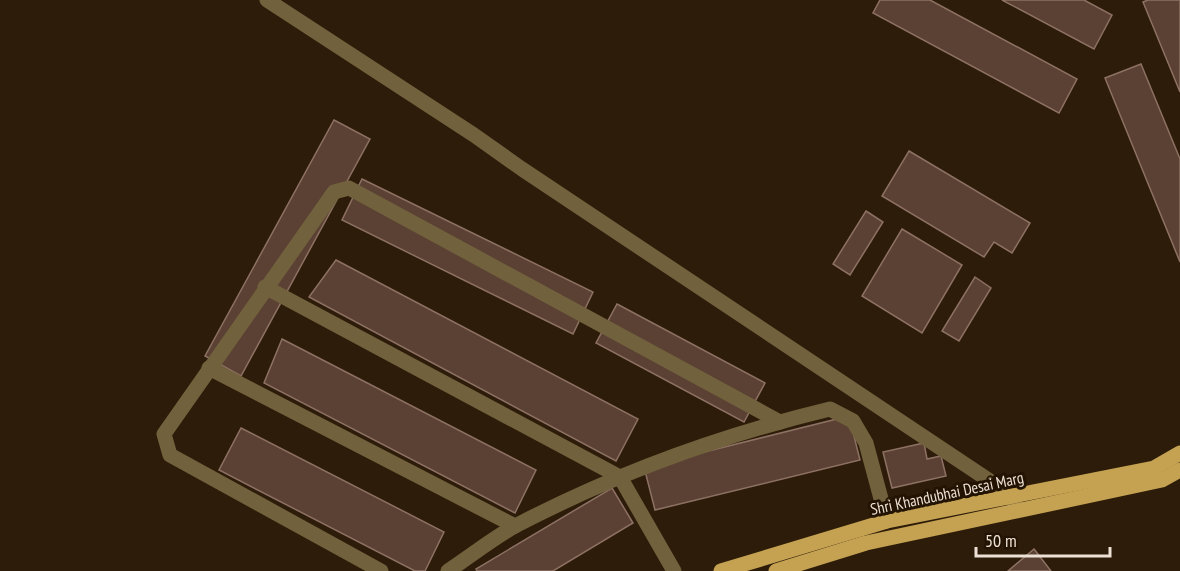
<svg xmlns="http://www.w3.org/2000/svg" width="1180" height="571" viewBox="0 0 1180 571" font-family="'PT Sans Narrow',sans-serif">
<style>
.building{fill:#5a4134;stroke:#8d7163;stroke-width:1.5}
.lines{fill:none;stroke-linecap:round;stroke-linejoin:round}
.minor{stroke:#72613d;stroke-width:15}
.major{stroke:#c5a252;stroke-width:15}
.labels{text-anchor:middle;stroke-width:6;stroke-linejoin:round;paint-order:stroke}
.street-label{font-size:16px;fill:#ede1d5;stroke:#231302}
</style>
<rect width="100%" height="100%" fill="#2d1c09"/>
<g class="building">
<polygon points="880,0 930,0 1077,79 1059,113 873,13"/>
<polygon points="1002,0 1084,0 1112,15 1094,49"/>
<polygon points="1148,0 1180,0 1180,92 1143,2"/>
<polygon points="1141,64 1180,159 1180,262 1105,78"/>
<polygon points="334,120 370,139 241,376 205,356"/>
<polygon points="909,151 1030,223 1012,253 994,242 984,257 882,196"/>
<polygon points="362,179 593,292 573,334 342,220"/>
<polygon points="866,211 883,222 850,275 833,264"/>
<polygon points="902,229 962,265 922,333 862,296"/>
<polygon points="336,260 638,419 616,461 309,297"/>
<polygon points="975,277 991,288 959,341 942,331"/>
<polygon points="617,304 765,383 744,422 596,343"/>
<polygon points="282,339 536,470 515,513 264,383"/>
<polygon points="849,416 860,460 655,510 644,467"/>
<polygon points="241,428 444,532 425,571 415,571 219,470"/>
<polygon points="924,443 927,459 941,456 946,476 892,488 883,452"/>
<polygon points="612,488 633,523 553,571 477,571 476,569"/>
<polygon points="1034,549 1051,571 1008,571"/>
</g>
<g class="lines">
<g class="minor">
<polyline points="267,0 474,135 522,169 1014,497 1015,504"/>
<polyline points="265,287 620,477 674,571"/>
<polyline points="209,368 515,526"/>
<polyline points="381,571 170,455 164,434 334,192 349,188 780,422"/>
<path d="M448,571C471,556 493,538 517,525C615,474 722,435 830,409L853,421L866,443L887,521"/>
</g>
<g class="major">
<polyline points="721,571 887,521 1154,468 1180,453"/>
<polyline points="776,571 866,543 1162,480 1180,470"/>
</g>
</g>
<g class="labels">
<g class="street-label">
<text transform="translate(947 493) rotate(-12)" y="6">Shri Khandubhai Desai Marg</text>
</g>
</g>
<path d="M976 547v9h134v-9" fill="none" stroke="#ede1d5" stroke-width="3"/>
<text x="985" y="547" font-size="18" fill="#ede1d5" stroke="#231302" stroke-width="4.5" paint-order="stroke">50 m</text>
</svg>
